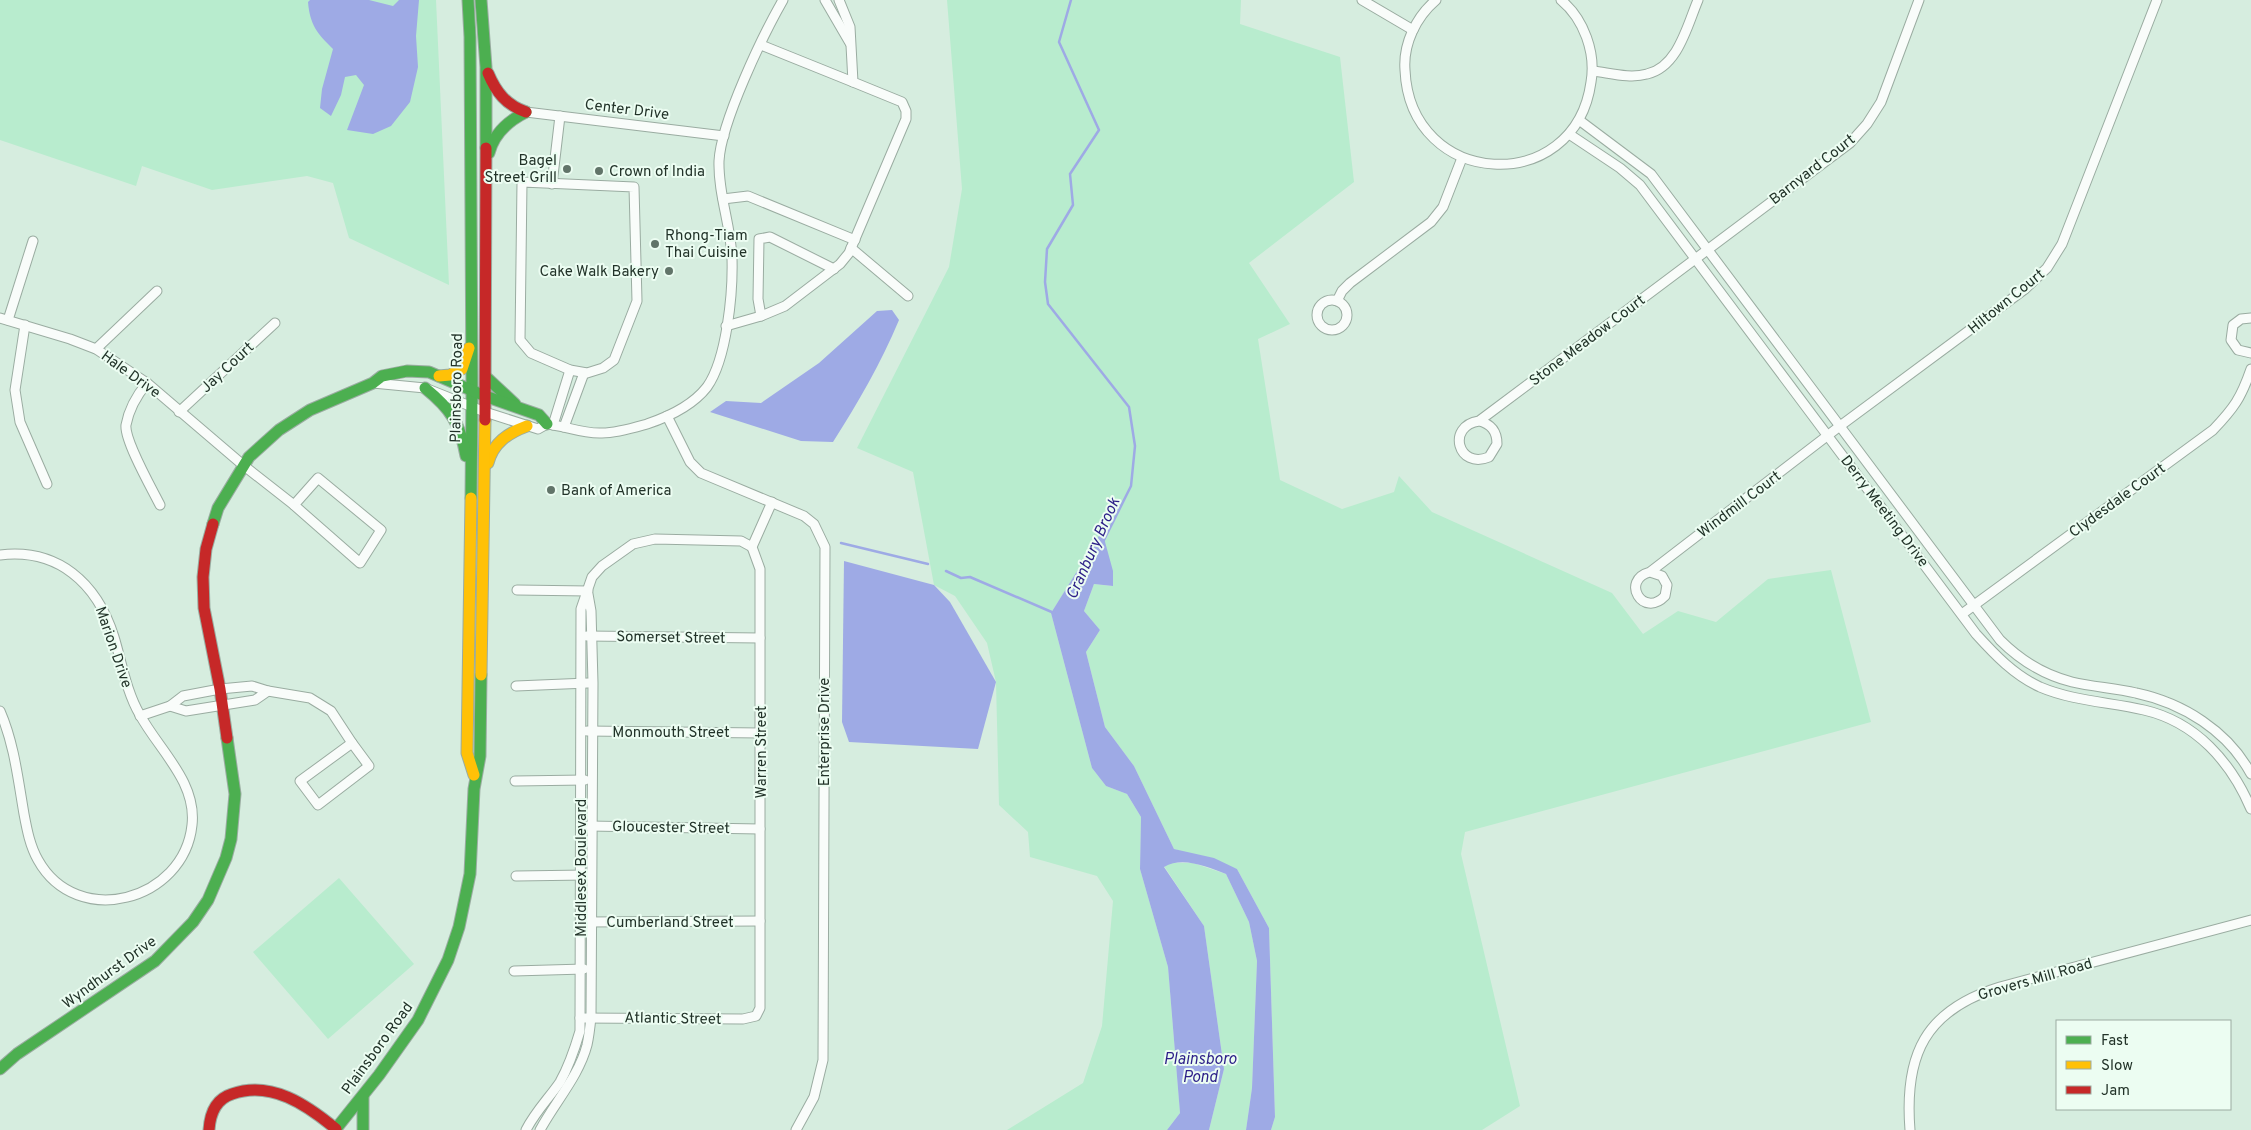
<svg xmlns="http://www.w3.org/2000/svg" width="2251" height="1130" viewBox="0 0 2251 1130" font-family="Overpass,sans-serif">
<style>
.green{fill:#b8ecce}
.water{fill:#9eaae5}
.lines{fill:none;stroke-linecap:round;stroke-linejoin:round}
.stream{stroke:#9eaae5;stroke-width:2.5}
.street-casing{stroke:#9aaca1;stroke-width:11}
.fast-casing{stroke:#9aaca1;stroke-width:13}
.slow-casing{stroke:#9aaca1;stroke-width:13}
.jam-casing{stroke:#9aaca1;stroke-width:13}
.street{stroke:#f9fcfa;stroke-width:9}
.fast{stroke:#4caf50;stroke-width:11}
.slow{stroke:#ffc107;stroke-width:11}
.jam{stroke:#c62828;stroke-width:11}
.poi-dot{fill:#617469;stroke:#ecfdf2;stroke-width:2}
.labels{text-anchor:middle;stroke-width:4;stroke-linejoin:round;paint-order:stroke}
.street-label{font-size:15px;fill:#223329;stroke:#ecfdf2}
.poi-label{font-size:15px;fill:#223329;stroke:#ecfdf2;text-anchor:start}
.water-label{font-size:16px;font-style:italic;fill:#2c1f88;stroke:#ecfdf2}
</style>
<rect width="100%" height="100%" fill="#d6eddf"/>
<g class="green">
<polygon points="0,0 436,0 449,285 349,238 333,183 307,176 212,190 142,166 136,186 0,140"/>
<polygon points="947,0 1241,0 1240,24 1340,57 1354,182 1249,263 1290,324 1258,339 1280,480 1342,509 1394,492 1399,476 1432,512 1612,593 1643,634 1678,611 1716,622 1768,579 1831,570 1871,722 1465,832 1461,854 1520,1106 1482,1130 1271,1130 1275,1117 1269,928 1237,869 1174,849 1134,766 1105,727 1086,652 1100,630 1084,611 1094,584 1112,586 1102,532 1051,613 1092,768 1106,786 1127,794 1141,817 1140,869 1168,967 1180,1113 1167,1130 1007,1130 1083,1083 1102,1026 1113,901 1097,876 1030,857 1028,832 999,805 996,682 987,643 955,596 934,585 913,472 857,448 949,267 962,189"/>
<polygon points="1171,863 1193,863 1226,874 1249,922 1257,961 1252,1088 1246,1130 1209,1130 1224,1069 1204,926 1164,866"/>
<polygon points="339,878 414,964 328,1039 253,952"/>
</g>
<g class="water">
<path d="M310,0H369L393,6L399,0H419L416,36L418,67L410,102L391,126L373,134L347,130L364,85L356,75L345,77L341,95L331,116L320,108L322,89L333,49C317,33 310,25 308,2Z"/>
<path d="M892,310L899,320C881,363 858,403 833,442L801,441L710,412L726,401L761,403L819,363L877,311Z"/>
<path d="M1102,531L1113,571V586L1094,584L1084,611L1100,630L1086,652L1105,727L1134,766L1174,849L1214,858L1237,869L1269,928L1275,1117L1271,1130H1246L1252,1088L1257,961L1249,922L1226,874C1207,867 1183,856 1164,867L1204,926L1224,1069L1209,1130H1167L1180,1113L1168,967L1140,869L1141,817L1127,794L1106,786L1092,768L1051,613Z"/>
<polygon points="844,561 934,585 950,602 996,682 978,749 849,742 842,722"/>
</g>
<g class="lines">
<g class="stream">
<polyline points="1071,0 1059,42 1099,130 1070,174 1073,205 1047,249 1045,282 1048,304 1129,407 1135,446 1131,486 1103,542"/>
<polyline points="841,543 928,564"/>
<polyline points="946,571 961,578 970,577 1054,613"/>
</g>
<defs>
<g id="street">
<polyline points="825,0 850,43"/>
<polyline points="1362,0 1413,30"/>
<path d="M1436,0C1416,17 1403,44 1405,70C1410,189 1575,198 1591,82C1596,53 1584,19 1561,0"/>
<polyline points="761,45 853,82"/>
<path d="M1593,71C1610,73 1630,79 1647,74C1678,67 1687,26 1698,0"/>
<polyline points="526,112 724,136"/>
<path d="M1579,120L1651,174L2000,640C2020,660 2044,675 2072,682C2093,687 2115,688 2136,693C2183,703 2228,731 2251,774"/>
<path d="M1569,134L1620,168L1640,185L1976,634C1995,655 2014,675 2040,687C2073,701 2109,702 2144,710C2196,722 2231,762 2251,809"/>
<polygon points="522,182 634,187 637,301 614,360 603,368 587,373 570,370 531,353 520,340"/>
<polyline points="552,184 560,116"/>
<polyline points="723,199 748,196 855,240"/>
<polyline points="851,248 908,296"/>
<circle cx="1332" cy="315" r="15"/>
<polyline points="1337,301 1342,291 1350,283 1431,222 1443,207 1462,158"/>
<polyline points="761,316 758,299 759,239 770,237 834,269"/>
<polyline points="0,318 70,339 96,349 147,383 243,465 294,505"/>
<polyline points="2251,318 2241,319 2233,325 2231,340 2238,350 2251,353"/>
<polyline points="8,320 33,241"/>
<polyline points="25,325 15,390 20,422 47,484"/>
<polyline points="726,326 761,316 785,306 840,264 849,253 906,119 906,111 902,102 853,82 850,27 839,0"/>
<polyline points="96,349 157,291"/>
<path d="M147,383C137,395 129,409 126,425C124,440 152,489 160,505"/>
<path d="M373,383L425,388L485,412L538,429L547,424C565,426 583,434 602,433C617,433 633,428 647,424C668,417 693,405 707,387C727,359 733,292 732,258C731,226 718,194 719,161C721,122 763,35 783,0"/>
<polyline points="179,412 275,323"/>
<polyline points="667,416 690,462 701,473 804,516 814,524 825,547 823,1060 814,1097 796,1130"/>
<path d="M1479,421C1491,424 1497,431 1497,444L1489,457C1458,470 1446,426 1479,421L1850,143L1867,124L1881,102L1919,0"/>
<polyline points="553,425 570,370"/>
<polyline points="564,427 584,373"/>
<polygon points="318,478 381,530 360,563 294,505"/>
<path d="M0,555C58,548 97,583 114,637C122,663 126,691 140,715C159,750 197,782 192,825C184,901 77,930 38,860C30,846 27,830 24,814C18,779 14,743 0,711"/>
<path d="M1650,572L1662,576L1667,585L1665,596C1643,619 1620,580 1650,572L1840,426L2025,289L2047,268L2062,244L2157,0"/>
<polyline points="517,590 588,591"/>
<path d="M1962,614L2213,430C2234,408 2241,398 2251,369"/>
<polyline points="587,636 760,638"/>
<polygon points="252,686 268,691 255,700 186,711 170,706 183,696 220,689"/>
<polyline points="516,686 588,683"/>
<polyline points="268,691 310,698 331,711 352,743"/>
<polyline points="140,716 170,706"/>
<polyline points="587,731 761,733"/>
<polygon points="352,743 369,766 318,805 300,781"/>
<polyline points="515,781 585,780"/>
<polyline points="589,826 760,829"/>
<polyline points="516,876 586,875"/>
<polyline points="586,922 760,921"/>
<polyline points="514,971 584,969"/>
<polyline points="580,1018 743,1019 756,1016 760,1008 760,569 752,547 772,502"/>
<path d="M526,1130C535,1112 549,1098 560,1082C569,1066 575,1048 580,1031L581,609L592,577L602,566L633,544L655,539L741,541L752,547"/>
<path d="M540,1130C555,1102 579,1076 587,1045C589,1036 590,1027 591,1017L593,683L591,611L588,594"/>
<path d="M1910,1130C1904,1055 1925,1010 2000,987L2251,920"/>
</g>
<g id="fast">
<polyline points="468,0 470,37 472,391 471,498"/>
<polyline points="481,0 486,67 486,148"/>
<path d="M489,153C494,133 508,121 526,112"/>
<polyline points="486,377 515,404"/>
<path d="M425,388C451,409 460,423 466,456"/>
<polyline points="213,524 218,508 249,457 279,430 310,410 373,383 382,376 407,371 429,372 485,396 539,415 547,424"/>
<polyline points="0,1069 17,1054 155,961 193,922 208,900 226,858 231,839 235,794 227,738"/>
<polyline points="363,1096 363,1130"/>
<polyline points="335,1130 379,1075 418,1020 448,960 459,927 470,874 474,789 480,756 481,675"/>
</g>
<g id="slow">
<polyline points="439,376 450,375 462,369 469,348"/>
<path d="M488,463C493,443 508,433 527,426"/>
<polyline points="471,498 467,753 474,775"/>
<polyline points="481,675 485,420"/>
</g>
<g id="jam">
<path d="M488,73C496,92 506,105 526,112"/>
<polyline points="485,420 486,148"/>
<polyline points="213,524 206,549 203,577 204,608 220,689 227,738"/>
<path d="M209,1130C210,1114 216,1099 232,1094C271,1080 307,1105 336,1129"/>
</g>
</defs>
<use href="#street" class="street-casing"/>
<use href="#fast" class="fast-casing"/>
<use href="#slow" class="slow-casing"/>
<use href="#jam" class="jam-casing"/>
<use href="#street" class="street"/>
<use href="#fast" class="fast"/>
<use href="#slow" class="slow"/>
<use href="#jam" class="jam"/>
</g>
<g class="poi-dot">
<circle cx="567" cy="169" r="5"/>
<circle cx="599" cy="171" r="5"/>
<circle cx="655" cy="244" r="5"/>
<circle cx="669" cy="271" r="5"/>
<circle cx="551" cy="490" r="5"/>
</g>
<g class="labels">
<g class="street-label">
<text transform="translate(627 109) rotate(7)" y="5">Center Drive</text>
<text transform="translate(1812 169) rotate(-38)" y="5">Barnyard Court</text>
<text transform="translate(2006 301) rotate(-39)" y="5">Hiltown Court</text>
<text transform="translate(1587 340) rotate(-37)" y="5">Stone Meadow Court</text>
<text transform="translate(227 367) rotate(-43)" y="5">Jay Court</text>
<text transform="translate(131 374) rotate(36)" y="5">Hale Drive</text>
<text transform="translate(456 388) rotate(-89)" y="5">Plainsboro Road</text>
<text transform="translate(2117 500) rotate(-36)" y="5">Clydesdale Court</text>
<text transform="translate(1739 504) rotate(-37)" y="5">Windmill Court</text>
<text transform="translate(1885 511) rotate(53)" y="5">Derry Meeting Drive</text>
<text transform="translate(671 637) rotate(1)" y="5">Somerset Street</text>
<text transform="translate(114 647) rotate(71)" y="5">Marion Drive</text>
<text x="671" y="737">Monmouth Street</text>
<text transform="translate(824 732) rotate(-90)" y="5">Enterprise Drive</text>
<text transform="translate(761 752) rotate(-90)" y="5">Warren Street</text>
<text transform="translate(671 827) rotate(1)" y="5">Gloucester Street</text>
<text transform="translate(581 868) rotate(-90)" y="5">Middlesex Boulevard</text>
<text x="670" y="927">Cumberland Street</text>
<text transform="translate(109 972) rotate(-36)" y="5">Wyndhurst Drive</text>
<text transform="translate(2035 979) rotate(-16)" y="5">Grovers Mill Road</text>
<text transform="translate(673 1018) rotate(1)" y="5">Atlantic Street</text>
<text transform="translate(377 1048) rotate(-54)" y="5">Plainsboro Road</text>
</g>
<g class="poi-label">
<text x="557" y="165" text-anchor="end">Bagel<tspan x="557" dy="17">Street Grill</tspan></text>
<text x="609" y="176">Crown of India</text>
<text x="665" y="240">Rhong-Tiam<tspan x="665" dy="17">Thai Cuisine</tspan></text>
<text x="659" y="276" text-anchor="end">Cake Walk Bakery</text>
<text x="561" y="495">Bank of America</text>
</g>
<g class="water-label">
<text transform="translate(1092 548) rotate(-66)" y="6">Cranbury Brook</text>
<text x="1200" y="1064">Plainsboro<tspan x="1200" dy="18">Pond</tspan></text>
</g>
</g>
<rect x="2056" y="1020" width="175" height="90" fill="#ecfdf2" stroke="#9baca2"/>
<rect x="2066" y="1036" width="25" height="8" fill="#4caf50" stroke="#9baca2"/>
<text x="2101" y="1045" font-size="15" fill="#223329">Fast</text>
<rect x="2066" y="1061" width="25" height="8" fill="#ffc107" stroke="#9baca2"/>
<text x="2101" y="1070" font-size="15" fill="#223329">Slow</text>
<rect x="2066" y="1086" width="25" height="8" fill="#c62828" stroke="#9baca2"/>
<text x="2101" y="1095" font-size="15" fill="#223329">Jam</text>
</svg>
